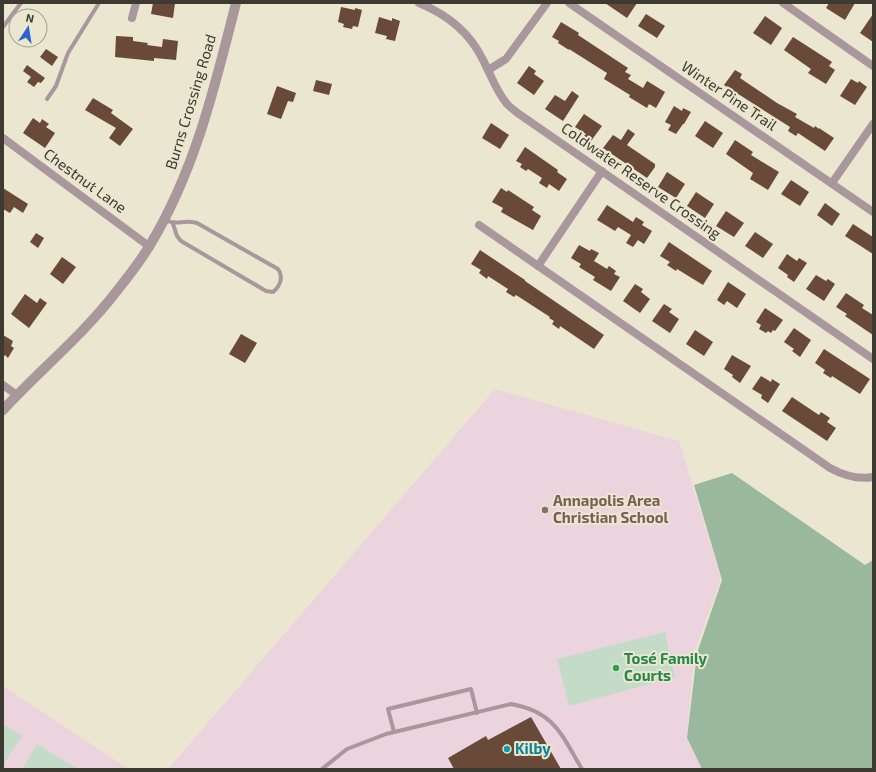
<svg xmlns="http://www.w3.org/2000/svg" width="876" height="772" viewBox="0 0 876 772" font-family="'Exo 2',sans-serif">
<style>
.education{fill:#ecd4de}
.green{fill:#c4dcc7}
.forest{fill:#9ab89d}
.building{fill:#694a39}
.lines{fill:none;stroke-linecap:round;stroke-linejoin:round}
.service{stroke:#aa979c;stroke-width:4}
.minor{stroke:#aa979c;stroke-width:8}
.tertiary{stroke:#aa979c;stroke-width:10}
.education-dot{fill:#8d6e63;stroke:#eae6d0;stroke-width:1.5}
.leisure-dot{fill:#2e9e5b;stroke:#eae6d0;stroke-width:1.5}
.culture-dot{fill:#0f9aa8;stroke:#eae6d0;stroke-width:1.5}
.labels{text-anchor:middle;stroke-width:4;stroke-linejoin:round;paint-order:stroke}
.street-label{font-size:15px;fill:#3c3a31;stroke:#eae6d0}
.education-label{font-size:15px;font-weight:bold;fill:#785e54;stroke:#eae6d0;text-anchor:start}
.leisure-label{font-size:15px;font-weight:bold;fill:#27864d;stroke:#eae6d0;text-anchor:start}
.culture-label{font-size:15px;font-weight:bold;fill:#0d838f;stroke:#eae6d0;text-anchor:start}
</style>
<rect width="100%" height="100%" fill="#eae6d0"/>
<g class="education">
<polygon points="495,389 679,441 721,579 694,653 687,739 702,769 168,769"/>
<polygon points="3,686 129,769 3,769"/>
</g>
<g class="green">
<polygon points="665,632 675,677 569,706 557,659"/>
<polygon points="3,724 22,736 3,765"/>
<polygon points="37,744 78,769 22,769"/>
</g>
<polygon class="forest" points="732,473 865,565 873,560 873,769 702,769 687,738 697,653 722,580 694,485"/>
<g class="building">
<polygon points="153,3 175,3 173,18 151,14"/>
<polygon points="605,3 637,3 627,18"/>
<polygon points="829,3 855,3 845,20 826,8"/>
<polygon points="341,7 355,10 355,8 362,10 358,27 353,26 352,29 343,27 344,24 338,22"/>
<polygon points="646,14 665,26 657,38 638,26"/>
<polygon points="873,14 873,42 860,33"/>
<polygon points="765,16 782,28 771,45 753,33"/>
<polygon points="379,17 392,21 392,18 400,21 395,41 386,39 387,36 375,33"/>
<polygon points="561,22 579,33 578,35 628,68 625,72 631,75 628,79 643,88 647,81 665,92 656,108 649,104 647,108 629,97 630,95 604,79 607,73 569,49 569,50 558,43 559,41 552,37"/>
<polygon points="116,36 133,37 133,41 148,43 147,45 162,47 163,39 178,41 176,60 154,58 154,61 115,57"/>
<polygon points="793,37 832,62 829,66 835,70 826,84 808,73 811,69 784,50"/>
<polygon points="46,49 58,57 52,66 40,57"/>
<polygon points="27,65 45,78 41,83 38,82 34,87 27,82 31,77 23,71"/>
<polygon points="529,66 536,71 534,74 544,81 534,95 517,83"/>
<polygon points="735,70 742,74 740,78 777,103 797,114 795,117 814,128 815,126 819,129 819,128 834,138 825,151 798,133 796,136 788,131 790,127 724,85"/>
<polygon points="851,79 858,83 859,81 867,87 855,105 840,96"/>
<polygon points="316,80 332,84 329,95 313,91"/>
<polygon points="277,86 296,93 293,102 288,101 281,119 267,114"/>
<polygon points="572,91 579,96 563,121 545,109 555,95 565,101"/>
<polygon points="93,98 113,110 111,113 133,129 120,146 109,138 116,128 85,110"/>
<polygon points="674,106 682,111 683,108 691,112 684,124 683,124 676,134 668,130 671,125 665,122"/>
<polygon points="584,114 602,126 591,141 584,136 586,134 575,127"/>
<polygon points="33,118 40,123 42,119 49,124 46,127 55,133 45,148 23,133"/>
<polygon points="705,121 723,133 713,148 695,136"/>
<polygon points="491,123 509,135 500,149 482,138"/>
<polygon points="628,129 635,134 627,145 655,164 655,167 647,178 603,148 613,135 621,140"/>
<polygon points="735,140 753,152 751,155 779,172 768,190 750,179 753,173 726,154"/>
<polygon points="525,147 558,170 557,172 567,179 559,191 549,184 547,188 539,183 542,178 528,169 526,171 520,167 522,164 516,161"/>
<polygon points="667,172 685,184 676,198 658,187"/>
<polygon points="791,180 809,192 800,206 781,194"/>
<polygon points="3,188 28,204 23,213 14,207 10,213 3,209"/>
<polygon points="501,188 507,192 508,190 534,207 532,210 541,216 533,230 501,212 503,208 492,202"/>
<polygon points="696,192 714,204 705,218 687,206"/>
<polygon points="825,203 840,214 832,226 817,215"/>
<polygon points="607,205 633,222 636,217 644,222 642,225 652,231 644,244 638,240 633,247 626,243 631,235 618,227 615,231 597,220"/>
<polygon points="726,211 744,223 734,237 716,226"/>
<polygon points="853,224 873,237 873,254 845,236"/>
<polygon points="755,232 773,244 763,258 745,246"/>
<polygon points="36,233 44,238 38,248 30,242"/>
<polygon points="669,242 712,271 703,285 677,269 676,271 667,265 670,262 660,256"/>
<polygon points="579,245 590,251 591,249 599,253 594,261 607,269 609,266 616,271 614,274 620,277 611,291 593,280 595,277 579,267 581,264 571,258"/>
<polygon points="480,250 525,280 525,281 604,335 594,349 560,326 559,329 552,324 554,321 549,318 550,317 516,295 514,297 506,292 508,289 488,276 487,279 479,273 481,270 471,264"/>
<polygon points="787,254 797,261 799,258 807,263 794,282 787,277 788,275 778,268"/>
<polygon points="62,257 76,267 63,284 50,274"/>
<polygon points="816,275 826,281 828,279 835,284 824,301 806,289"/>
<polygon points="728,282 746,294 737,308 727,301 724,305 717,300"/>
<polygon points="635,284 643,289 641,292 650,299 640,313 623,301"/>
<polygon points="846,293 864,305 862,308 873,315 873,335 845,316 847,314 836,307"/>
<polygon points="25,294 37,303 40,298 47,303 29,328 11,314"/>
<polygon points="664,304 672,309 669,312 679,319 670,333 652,321"/>
<polygon points="765,308 783,320 775,331 773,330 771,333 768,331 766,333 759,329 761,325 756,322"/>
<polygon points="794,328 811,340 800,357 792,351 794,349 784,342"/>
<polygon points="695,330 713,342 704,356 686,344"/>
<polygon points="241,334 257,343 245,363 229,354"/>
<polygon points="3,335 13,341 11,346 14,348 8,358 5,355 3,358"/>
<polygon points="824,349 870,379 860,394 832,376 831,378 823,373 825,370 815,363"/>
<polygon points="732,355 751,366 740,383 732,377 733,375 724,369"/>
<polygon points="761,376 771,382 772,379 780,384 768,403 761,398 762,395 752,389"/>
<polygon points="792,397 819,415 821,412 830,418 827,422 836,428 827,441 782,411"/>
<polygon points="531,717 561,769 454,769 448,758 486,736 488,740"/>
</g>
<g class="lines">
<g class="service">
<polyline points="3,27 21,3"/>
<polyline points="47,99 56,86 68,53 99,3"/>
<path d="M165,220C177,226 183,219 197,223L278,269C284,277 280,286 273,292L266,291L181,241L177,236L173,224"/>
<polyline points="394,732 388,709 471,689 477,713"/>
<path d="M322,769L347,749L386,734L511,704C555,712 561,734 582,769"/>
</g>
<g class="minor">
<path d="M419,3C446,14 469,32 482,58C490,73 496,91 507,104C510,107 515,111 519,114L873,359"/>
<polyline points="569,3 873,212"/>
<polyline points="783,3 873,66"/>
<polyline points="132,18 136,3"/>
<polyline points="488,70 506,59 547,3"/>
<polyline points="3,138 150,247"/>
<polyline points="832,183 873,124"/>
<path d="M479,225L830,468C843,475 857,480 873,477"/>
<polyline points="538,266 602,171"/>
<polyline points="3,385 17,395"/>
</g>
<path class="tertiary" d="M3,410C40,370 83,335 116,292C128,277 140,262 150,245C195,171 215,86 236,3"/>
</g>
<circle class="education-dot" cx="545" cy="510" r="4"/>
<circle class="leisure-dot" cx="616" cy="668" r="4"/>
<circle class="culture-dot" cx="507" cy="749" r="4"/>
<g class="labels">
<g class="street-label">
<text transform="translate(729 96) rotate(34)" y="5">Winter Pine Trail</text>
<text transform="translate(191 102) rotate(-73)" y="5">Burns Crossing Road</text>
<text transform="translate(85 181) rotate(36)" y="5">Chestnut Lane</text>
<text transform="translate(641 181) rotate(35)" y="5">Coldwater Reserve Crossing</text>
</g>
<g class="education-label">
<text x="553" y="506">Annapolis Area<tspan x="553" dy="17">Christian School</tspan></text>
</g>
<g class="leisure-label">
<text x="624" y="664">Tosé Family<tspan x="624" dy="17">Courts</tspan></text>
</g>
<g class="culture-label">
<text x="515" y="754">Kilby</text>
</g>
</g>
<rect width="876" height="772" fill="none" stroke="#3c3a31" stroke-width="8"/>
<g transform="translate(28 28) rotate(12)"><circle r="19" fill="#eae6d0" stroke="#a4a190"/>
<path d="M0-3L7 15L0 10L-7 15Z" fill="#2e62d0"/>
<text y="-6" font-size="11" font-weight="bold" text-anchor="middle" fill="#3c3a31">N</text>
</g>
</svg>
